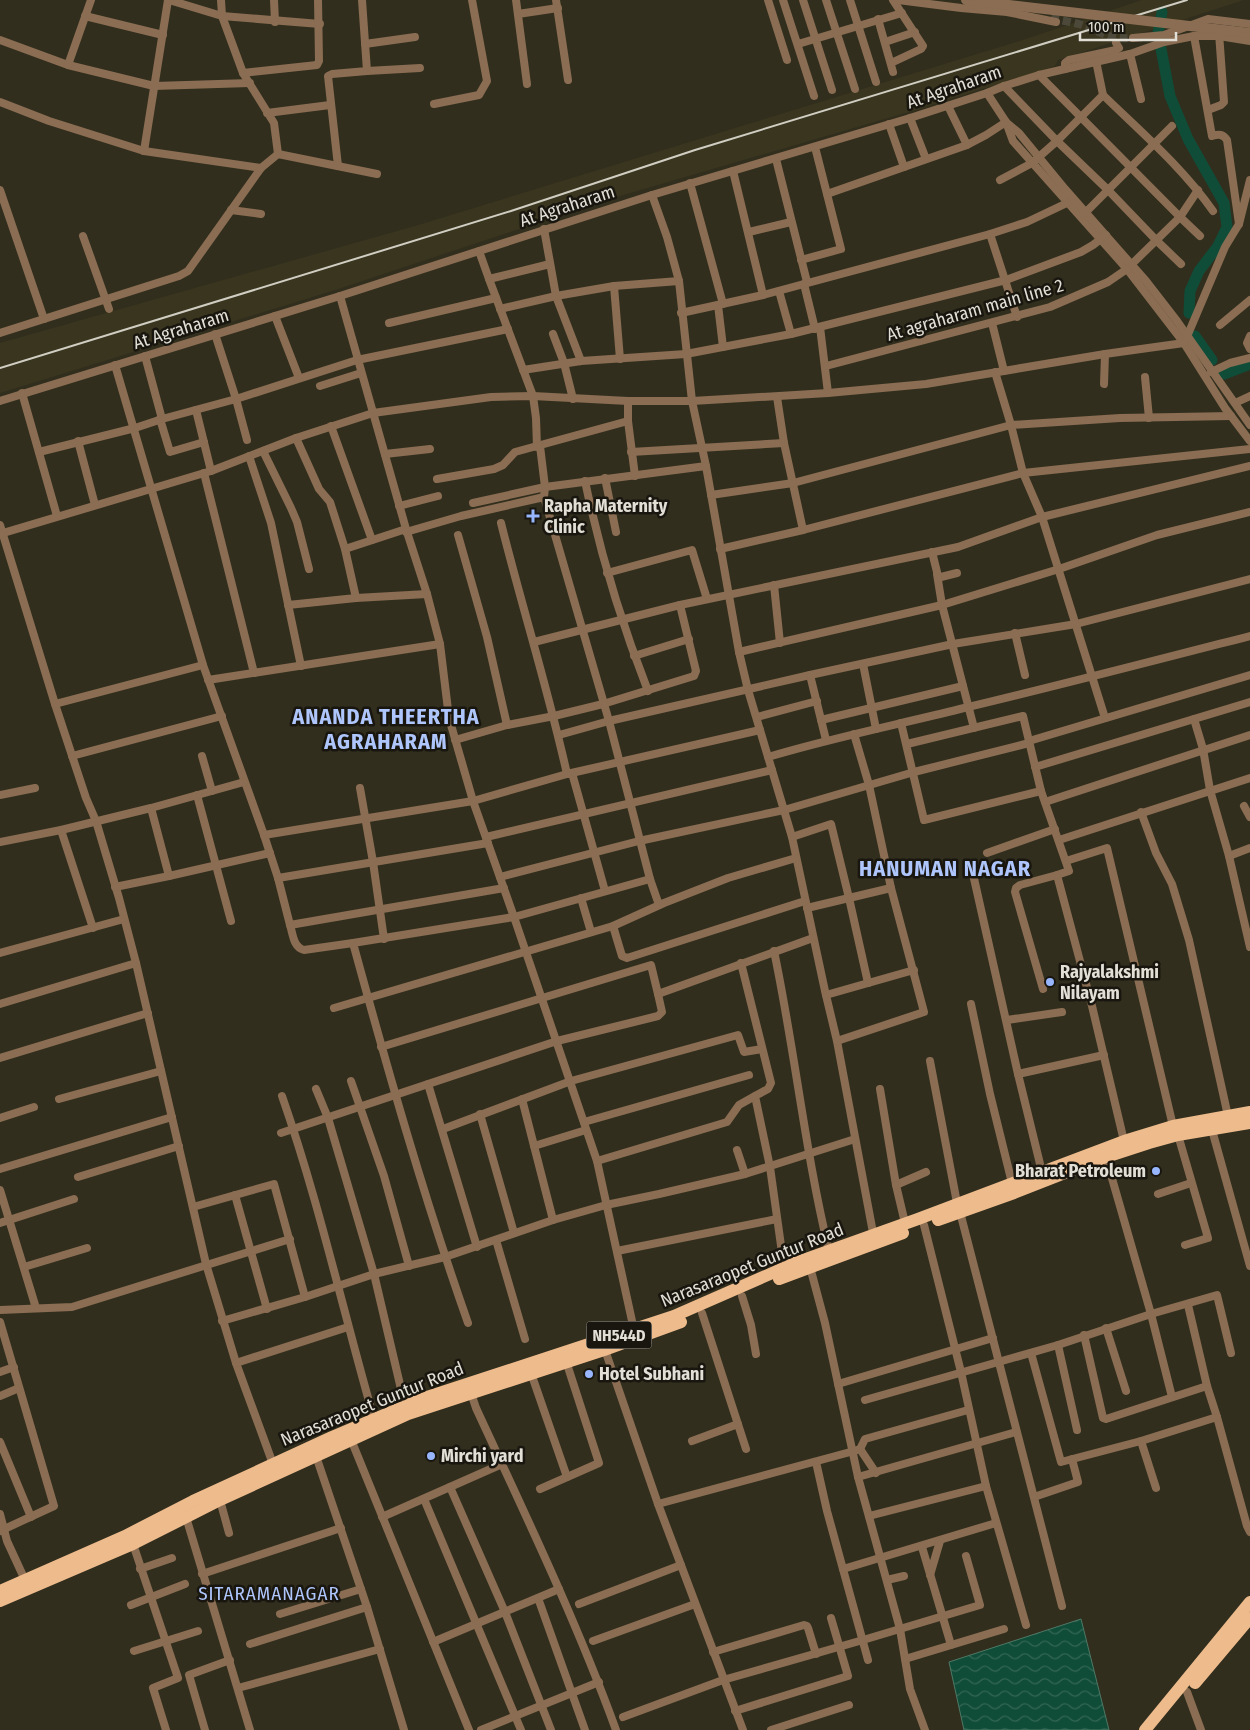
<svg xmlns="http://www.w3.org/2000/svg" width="1250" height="1730" viewBox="0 0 1250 1730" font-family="'Fira Sans Condensed',sans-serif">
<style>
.built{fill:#3a351e}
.water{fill:url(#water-waves);stroke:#4f7967}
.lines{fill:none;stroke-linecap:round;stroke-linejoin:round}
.river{stroke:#104d38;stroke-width:11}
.minor-tunnel{stroke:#4c493a;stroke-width:8;stroke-dasharray:8 4;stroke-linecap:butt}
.minor{stroke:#8a6d52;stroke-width:8}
.trunk{stroke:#eebb8c;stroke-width:12}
.rail{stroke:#d0cec3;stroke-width:2}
.tertiary-bridge{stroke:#8a6d52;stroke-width:10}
.poi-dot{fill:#97b6fd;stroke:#18160f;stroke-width:2}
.labels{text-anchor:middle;stroke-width:5;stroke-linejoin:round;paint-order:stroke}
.shield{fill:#18160f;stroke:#a5a39a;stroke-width:1}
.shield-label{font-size:16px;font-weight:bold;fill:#e2e0d6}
.street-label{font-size:18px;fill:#e2e0d6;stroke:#18160f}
.poi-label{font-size:18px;font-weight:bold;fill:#e2e0d6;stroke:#18160f;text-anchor:start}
.neighbourhood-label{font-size:19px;letter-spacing:1px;fill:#afc6fc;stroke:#18160f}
.district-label{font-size:22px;font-weight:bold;letter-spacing:1px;fill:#afc6fc;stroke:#18160f}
</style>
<defs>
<pattern id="water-waves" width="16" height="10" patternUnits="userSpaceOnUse" patternTransform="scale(1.25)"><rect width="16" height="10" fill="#104d38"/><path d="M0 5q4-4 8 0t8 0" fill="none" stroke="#326654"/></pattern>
</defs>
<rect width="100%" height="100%" fill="#312e1e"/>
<polygon class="built" points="1142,0 1244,0 1058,60 1055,66 912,111 613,198 335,290 0,393 0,343 415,226 1023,40"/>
<polygon class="water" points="1081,1619 1109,1730 964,1730 949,1662"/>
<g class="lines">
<g class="river">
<polyline points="1162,12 1158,33 1170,96 1188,139 1224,203 1227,227 1218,246 1199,271 1190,291 1189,313"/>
<polyline points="1195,336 1212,360"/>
<polyline points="1224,374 1250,364"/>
</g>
<path class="minor-tunnel" d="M1051,18C1060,20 1070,22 1079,24C1101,31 1106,40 1133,38"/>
<g class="minor">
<polyline points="169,0 222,16 320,24"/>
<polyline points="221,0 222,16 243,73 274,123 278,154"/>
<polyline points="274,0 275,22"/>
<polyline points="516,0 527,84"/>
<polyline points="556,0 568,80"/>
<polyline points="768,0 787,60"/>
<polyline points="783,0 814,96"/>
<polyline points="803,0 832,90"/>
<polyline points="826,0 855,89"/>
<polyline points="850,0 876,82"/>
<polyline points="898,0 961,8 1007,12 1056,22"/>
<polyline points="518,14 558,8"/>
<polyline points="85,16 163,35"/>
<polyline points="878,19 893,72"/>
<path d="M1194,36L1212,136C1219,134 1223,134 1227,140L1239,224"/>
<polyline points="1133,38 1164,35 1208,19 1250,24"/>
<polyline points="0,40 68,65 154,86 250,83"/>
<polyline points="885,42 915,32"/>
<polyline points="365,44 415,37"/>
<polyline points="798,44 902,13"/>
<polyline points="1130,54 1141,99"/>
<polyline points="891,63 921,49 923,46 893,0"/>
<polyline points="68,65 91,0"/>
<polyline points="1065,69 1065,63 1069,60 1116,50 1119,48 1116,43"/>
<polyline points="367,71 420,68"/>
<polyline points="243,73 317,65 319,61 318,0"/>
<polyline points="1039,75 1180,217 1132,264"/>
<polyline points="1004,86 1057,141 1108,190 1157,241 1181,264"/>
<polyline points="987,93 1006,122 1013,141 1127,269 1184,343 1225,408 1250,441"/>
<path d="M1103,95C1141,132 1182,167 1213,211"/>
<polyline points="0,102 49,121 144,151 261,168"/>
<polyline points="434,104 479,95 487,81 472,0"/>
<polyline points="948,106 967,145"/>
<polyline points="1208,110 1221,105 1224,102 1219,33"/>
<polyline points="267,113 330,105"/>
<polyline points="910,118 926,159"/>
<polyline points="1007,123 1019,133 1065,189 1146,281 1177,321 1250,425"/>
<polyline points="889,124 904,167"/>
<polyline points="144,151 168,0"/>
<polyline points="776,159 807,282"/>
<polyline points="338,166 328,76 332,74 367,71 362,0"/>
<polyline points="733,171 763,295"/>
<polyline points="1000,180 1032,163 1057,141 1103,95 1096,61"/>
<polyline points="690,183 723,304"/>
<polyline points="0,190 44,319"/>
<polyline points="1198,190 1180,217 1200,236"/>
<polyline points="827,194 967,145 986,135 1006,122"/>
<polyline points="652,195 667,237 679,281 692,401 706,466 739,652 748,690 792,837 825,991 837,1041 874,1238"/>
<polyline points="231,210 261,214"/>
<polyline points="1084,214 1172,126"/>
<polyline points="544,229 556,296 581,361"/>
<polyline points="749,232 791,222"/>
<polyline points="990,234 1017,317"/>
<polyline points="83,236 109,309"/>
<polyline points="479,251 489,279"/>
<polyline points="801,260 841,249 815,147"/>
<polyline points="804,284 815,329"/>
<polyline points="614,286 620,359"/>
<polyline points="779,291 791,334"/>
<polyline points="340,296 406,529 427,594 440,644 449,718 473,801 514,917 597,1161 634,1330"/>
<polyline points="718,305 723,347"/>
<polyline points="500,309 556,296 614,286 679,281"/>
<polyline points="681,313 763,295 990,234 1027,222 1067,203"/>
<polyline points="275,316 299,378"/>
<polyline points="389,323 496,298"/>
<polyline points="992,323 1004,371"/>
<polyline points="1220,325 1250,300"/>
<polyline points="820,327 828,393"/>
<polyline points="0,333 179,276 188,271 261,168 278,154 377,174"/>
<polyline points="215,334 236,399 247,440"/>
<polyline points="553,334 564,363 573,399"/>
<polyline points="1250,336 1247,343 1250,349"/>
<polyline points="1186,339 1225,247 1239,224 1250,180"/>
<polyline points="145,356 162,419"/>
<polyline points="115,365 203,665 264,835 278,878 290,925 504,888"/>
<polyline points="826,366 1050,307 1108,282 1127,269"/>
<polyline points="523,370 581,361 686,354 791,334 1006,280 1081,252 1093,245 1106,235"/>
<polyline points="995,372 1011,425 1023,473 1042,517 1105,718"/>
<polyline points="1211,372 1230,363 1250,358"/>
<polyline points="1145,377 1149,418"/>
<polyline points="1104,384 1105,354"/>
<polyline points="320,386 361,373"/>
<polyline points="22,393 57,516"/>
<polyline points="777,397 784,443 803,530"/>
<polyline points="0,401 340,296 652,195 910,118 987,93 1004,86 1039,75 1130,54 1164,42 1194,36 1219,36 1250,41"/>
<polyline points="628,401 628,421 635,476"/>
<polyline points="1235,403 1250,396"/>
<polyline points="196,410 211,471"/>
<polyline points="160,419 170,452 204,442"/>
<polyline points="331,426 372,540"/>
<polyline points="296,438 319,489 330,502 345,549 356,598"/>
<polyline points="78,441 95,505"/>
<polyline points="537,447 536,418 533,396 489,279 550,264"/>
<polyline points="263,451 291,508 297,522 309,569"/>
<polyline points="39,452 135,428 162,419 236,399 357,360 508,329"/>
<polyline points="631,452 784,443"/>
<polyline points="385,454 430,449"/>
<polyline points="249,456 271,523 301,666"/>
<polyline points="204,473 254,673"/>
<polyline points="605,478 616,532"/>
<polyline points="437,479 494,469 503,465 515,452 628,421"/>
<path d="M585,481C600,553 621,622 648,691"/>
<polyline points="711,495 793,483 1011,425 1120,418 1231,416"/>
<polyline points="473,503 545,487 706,466"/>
<polyline points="399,506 438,496"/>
<path d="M501,523C522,607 548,689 567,774"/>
<polyline points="0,525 55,704 86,798 96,821 119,898 136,963 206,1264 236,1363 273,1464"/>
<polyline points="406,532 461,516 544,497"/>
<polyline points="0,534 211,471 296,438 373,413 491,397 533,396 628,401 692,401 828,393 926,384 1105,354 1184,343"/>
<polyline points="458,535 487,637 507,725"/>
<polyline points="345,549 406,529"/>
<polyline points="720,549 803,530 1023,473 1250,449"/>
<polyline points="932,552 938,576 941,577 957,573"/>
<polyline points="607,573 692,550 707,599"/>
<polyline points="937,574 942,605 974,728"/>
<polyline points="774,585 780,643"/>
<polyline points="288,605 356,598 427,594"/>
<polyline points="1015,633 1025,675"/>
<polyline points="534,642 680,605 958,547 1042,517 1250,466"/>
<polyline points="739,652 942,605 1059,569 1157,535 1250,512"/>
<polyline points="634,656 689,639"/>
<polyline points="863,664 876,729"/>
<polyline points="810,675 826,740"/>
<polyline points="208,680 440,644"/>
<polyline points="55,704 203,665"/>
<polyline points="757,717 817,701"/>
<polyline points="1194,719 1203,749 1210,790 1229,856 1250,947"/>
<polyline points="821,720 963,686"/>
<polyline points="901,723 924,820 1041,791"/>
<polyline points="559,735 609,721 810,675 953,644 1076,624 1250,579"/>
<polyline points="455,740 507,725 554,716 603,704 694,676 696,671 680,605"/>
<polyline points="1029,741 1250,675"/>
<polyline points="907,744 1023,716 1041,791 1069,871 1057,875 1092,1006 1124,1141"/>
<polyline points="72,756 222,716"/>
<polyline points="202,756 212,791"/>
<path d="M768,757C831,738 896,725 960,709C1057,686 1153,661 1250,636"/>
<polyline points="1035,767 1250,702"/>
<polyline points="572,773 605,891"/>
<polyline points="360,788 373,862 384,939"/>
<polyline points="0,795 35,788"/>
<polyline points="197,795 231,921"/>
<polyline points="1045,802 1250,735"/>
<polyline points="1244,806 1250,817"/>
<polyline points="151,808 169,876"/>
<polyline points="1141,812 1156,853 1172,884 1189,940 1228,1116"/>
<polyline points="61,830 93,928"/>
<polyline points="264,835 473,801 567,774 760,730"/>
<polyline points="486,837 772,770"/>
<polyline points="792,837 831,824 849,898 868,983"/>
<polyline points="1059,840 1250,778"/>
<polyline points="0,842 61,830 151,808 244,782"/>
<polyline points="987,853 1055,829"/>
<polyline points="1229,856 1250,848"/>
<polyline points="1066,861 1107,848 1173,1126"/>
<polyline points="973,874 1018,1074 1042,1172"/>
<polyline points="500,877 639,841 784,810 914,772 1029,743"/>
<polyline points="278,878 488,843"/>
<polyline points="650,879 659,905"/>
<polyline points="115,887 169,876 270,853"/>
<polyline points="581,898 591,932"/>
<polyline points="807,908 891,888"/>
<path d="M290,925C293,934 293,947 304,950L353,943"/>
<polyline points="613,926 622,956 627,958 805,901"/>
<path d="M774,951C795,1051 805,1152 829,1251"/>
<polyline points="0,953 124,919"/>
<polyline points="741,963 771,1083 768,1089 755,1096 770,1167 784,1267"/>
<polyline points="1043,989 1015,892 1016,888 1020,885 1057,875"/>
<polyline points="826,995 914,970"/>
<polyline points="0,1004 136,963"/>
<polyline points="971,1004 990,1094 1012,1183"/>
<polyline points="334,1008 613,926 664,903 728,878 796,858"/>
<polyline points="1007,1020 1062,1012"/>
<polyline points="837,1041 924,1012 891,888 869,785 854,734"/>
<polyline points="381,1047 651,965 658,994 813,938"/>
<polyline points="0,1058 148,1013"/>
<polyline points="930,1061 957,1203"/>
<polyline points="1018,1074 1104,1055"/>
<polyline points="351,1081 384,1176 409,1266"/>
<polyline points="428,1084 477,1247"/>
<polyline points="316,1089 328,1118 374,1274 405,1406"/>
<polyline points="880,1089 896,1185 905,1223"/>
<path d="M282,1096C319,1202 343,1311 374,1419"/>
<polyline points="59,1099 161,1071"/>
<polyline points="522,1099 553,1220"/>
<polyline points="480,1114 514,1233"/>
<polyline points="0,1118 34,1107"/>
<polyline points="584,1122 749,1075"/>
<polyline points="443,1129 571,1081 738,1035 744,1052 762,1049"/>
<polyline points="1212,1130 1250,1266"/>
<polyline points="281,1133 557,1041 658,1016 662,1012 658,994"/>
<polyline points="1178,1135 1208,1238 1185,1245"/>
<polyline points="534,1146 586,1130"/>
<polyline points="737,1150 745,1174"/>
<polyline points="1105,1154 1151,1314 1172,1397"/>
<polyline points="597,1161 727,1122 739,1105 755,1096"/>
<polyline points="0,1169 172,1117"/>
<polyline points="78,1177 179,1146"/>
<polyline points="896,1185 926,1172"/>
<polyline points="0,1190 36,1308"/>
<polyline points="1158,1194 1191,1183"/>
<polyline points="235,1195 267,1309"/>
<polyline points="193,1207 274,1184 305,1297"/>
<polyline points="960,1212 1062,1606"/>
<polyline points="0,1223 74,1199"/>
<polyline points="924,1225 961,1372 986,1486 1026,1625"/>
<polyline points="496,1240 525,1339"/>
<polyline points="617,1251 777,1219"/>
<polyline points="24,1267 87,1248"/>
<polyline points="810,1267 825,1323 858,1477 900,1629 910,1689 925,1730"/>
<polyline points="742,1296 751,1325 756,1354"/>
<polyline points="1188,1305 1207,1386 1217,1417 1247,1526 1250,1532"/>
<polyline points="0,1310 72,1307 290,1239"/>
<polyline points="702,1313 746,1449"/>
<polyline points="222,1321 305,1297 374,1274 445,1257 553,1220 606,1205 659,1194 745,1174 855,1139"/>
<polyline points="0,1322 54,1506 0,1531"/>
<path d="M468,1323C424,1198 388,1071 353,943L514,917L650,879L609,721L544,497L545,487L540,446"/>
<polyline points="1106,1328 1126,1391"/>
<polyline points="1084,1335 1103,1418 1106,1419 1207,1386"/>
<polyline points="1058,1345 1077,1430"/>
<polyline points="604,1347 658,1504"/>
<polyline points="1031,1353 1061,1462 1141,1441 1217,1417"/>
<polyline points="236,1363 348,1327"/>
<polyline points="0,1372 14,1367"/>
<polyline points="531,1373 567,1477"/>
<polyline points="838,1384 993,1338"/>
<path d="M471,1393L476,1408C525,1514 576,1620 616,1730"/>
<polyline points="0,1396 19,1388"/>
<polyline points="865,1400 1058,1345 1151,1314 1217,1295 1231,1353"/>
<polyline points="350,1437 469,1730"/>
<polyline points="692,1441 738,1424"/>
<polyline points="1141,1441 1156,1488"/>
<polyline points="0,1442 31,1517"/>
<polyline points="860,1449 876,1473"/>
<polyline points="316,1456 367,1607 404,1730"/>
<polyline points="816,1462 827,1511 868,1660"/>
<polyline points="858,1477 1016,1432"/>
<polyline points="450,1487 505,1612 551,1730"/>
<polyline points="540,1489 599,1463 566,1361"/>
<polyline points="1034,1497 1078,1482 1072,1459"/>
<polyline points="424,1499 521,1730"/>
<polyline points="220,1500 229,1533"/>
<polyline points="0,1514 7,1541 25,1580"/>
<polyline points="869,1516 986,1486"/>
<polyline points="186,1517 250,1730"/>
<polyline points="382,1517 502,1464"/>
<polyline points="133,1544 178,1678 153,1688 166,1730"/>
<polyline points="922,1547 951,1645"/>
<polyline points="140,1569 172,1558"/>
<polyline points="843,1569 996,1523"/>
<polyline points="202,1574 341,1528"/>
<polyline points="930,1575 940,1541"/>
<polyline points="887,1580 904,1576"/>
<polyline points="538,1598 585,1730"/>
<polyline points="579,1604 681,1565"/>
<polyline points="131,1605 185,1584"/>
<polyline points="280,1614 361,1589"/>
<polyline points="593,1641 695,1604"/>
<polyline points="433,1642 559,1589"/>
<polyline points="250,1644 367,1607"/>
<polyline points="134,1651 198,1631"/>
<polyline points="713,1652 804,1625 807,1626 808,1628 816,1654"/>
<polyline points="905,1659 1004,1629"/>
<polyline points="238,1688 380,1649"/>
<polyline points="1187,1692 1201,1730"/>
<polyline points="735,1711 848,1676 831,1618"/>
<polyline points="623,1717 723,1680 863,1640 980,1605 966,1556"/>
<polyline points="205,1730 189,1675 230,1660"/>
<polyline points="481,1730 599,1682"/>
<polyline points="743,1730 658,1504 854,1451 860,1449 865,1439 968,1410"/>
<polyline points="771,1730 849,1705"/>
</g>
<g class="trunk">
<polyline points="938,1220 1014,1193 1106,1157 1149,1143 1178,1135 1250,1123"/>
<polyline points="779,1279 903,1233"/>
<polyline points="0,1591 125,1536 193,1501 332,1437 424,1398 674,1316 795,1263 918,1219 1124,1141 1173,1126 1250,1112"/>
<polyline points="0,1601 133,1544 220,1500 408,1414 604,1350 681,1322"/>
<polyline points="1195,1683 1250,1618"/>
<polyline points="1145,1730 1250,1602"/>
</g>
<polyline class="rail" points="0,368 511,211 695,150 1187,0"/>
<polyline class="tertiary-bridge" points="966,0 1250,33"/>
</g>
<g class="poi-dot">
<path d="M530.5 508.5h5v5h5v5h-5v5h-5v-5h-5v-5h5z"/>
<circle cx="1050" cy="982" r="5"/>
<circle cx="1156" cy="1171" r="5"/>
<circle cx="589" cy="1374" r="5"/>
<circle cx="431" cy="1456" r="5"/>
</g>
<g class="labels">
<rect class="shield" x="586.5" y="1321.5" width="65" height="27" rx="4"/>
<g class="shield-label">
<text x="619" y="1341">NH544D</text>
</g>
<g class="street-label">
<text transform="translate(954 87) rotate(-19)" y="6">At Agraharam</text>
<text transform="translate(567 206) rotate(-18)" y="6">At Agraharam</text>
<text transform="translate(975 310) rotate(-16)" y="6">At agraharam main line 2</text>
<text transform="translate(181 329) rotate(-17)" y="6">At Agraharam</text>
<text transform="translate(752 1265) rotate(-22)" y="6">Narasaraopet Guntur Road</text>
<text transform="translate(372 1404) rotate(-22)" y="6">Narasaraopet Guntur Road</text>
</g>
<g class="poi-label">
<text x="544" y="512">Rapha Maternity<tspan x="544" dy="21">Clinic</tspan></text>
<text x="1060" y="978">Rajyalakshmi<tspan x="1060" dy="21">Nilayam</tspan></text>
<text x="1146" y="1177" text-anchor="end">Bharat Petroleum</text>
<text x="599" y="1380">Hotel Subhani</text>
<text x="441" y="1462">Mirchi yard</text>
</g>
<g class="neighbourhood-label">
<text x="269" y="1600">SITARAMANAGAR</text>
</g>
<g class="district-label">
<text x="386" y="724">ANANDA THEERTHA<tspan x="386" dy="25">AGRAHARAM</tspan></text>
<text x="945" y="876">HANUMAN NAGAR</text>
</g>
</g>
<path d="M1080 32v8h96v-8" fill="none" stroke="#e2e0d6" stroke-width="2.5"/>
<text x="1088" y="32" font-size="15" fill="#e2e0d6" stroke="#18160f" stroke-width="4" paint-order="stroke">100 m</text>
</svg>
